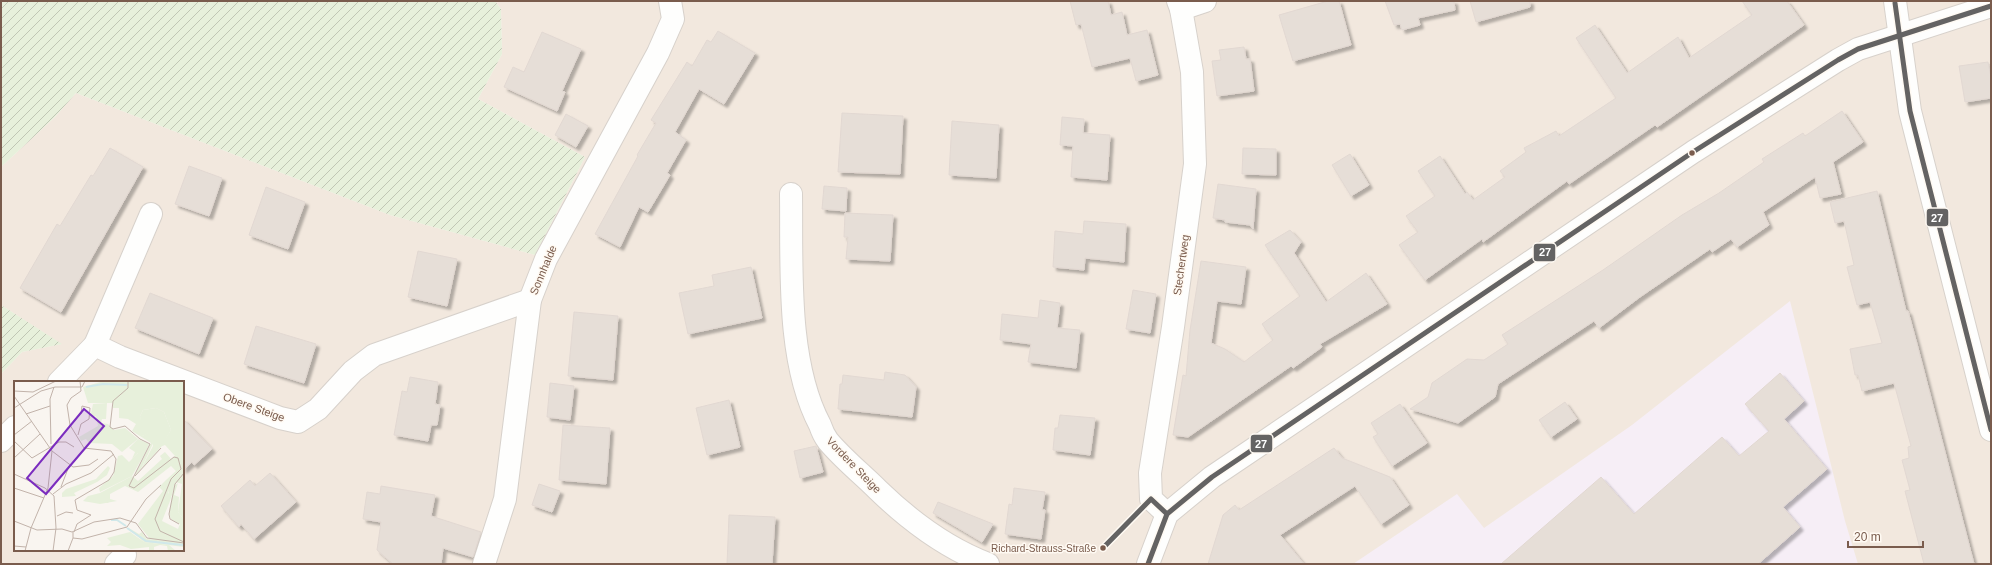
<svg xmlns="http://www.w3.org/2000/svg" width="1992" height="565" viewBox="0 0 1992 565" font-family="Arial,sans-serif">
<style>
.residential{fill:#f2e8de;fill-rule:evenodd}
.education{fill:#f6eef6}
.garden{fill:url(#garden-furrows)}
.building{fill:#e6ded7;stroke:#e2d8d2;filter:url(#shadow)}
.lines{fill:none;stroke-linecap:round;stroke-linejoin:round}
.minor-casing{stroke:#d7d1cb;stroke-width:24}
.minor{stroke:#fefefd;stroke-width:22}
.bus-1-casing{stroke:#fffaf3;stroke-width:8}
.bus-1{stroke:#646363;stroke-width:5}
.bus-dot{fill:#7a5c4d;stroke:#fffaf3;stroke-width:1.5}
.labels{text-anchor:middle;stroke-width:3;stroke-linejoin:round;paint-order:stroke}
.bus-label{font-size:10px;fill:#7a5c4d;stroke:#fffaf3;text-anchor:end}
.street-label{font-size:11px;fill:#7a5c4d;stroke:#fffaf3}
.inset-river{fill:none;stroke:#d0e8ea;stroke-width:2}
.inset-road{fill:none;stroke:#c2b3aa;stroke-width:1}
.view{fill:#7b2cbf;fill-opacity:0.15;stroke:#7b2cbf;stroke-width:2}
.inset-edge{fill:none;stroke:#7a5c4d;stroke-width:2}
.line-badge{stroke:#fffaf3;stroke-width:1.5}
.badge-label{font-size:11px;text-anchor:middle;font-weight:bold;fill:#fff}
</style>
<defs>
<pattern id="garden-furrows" width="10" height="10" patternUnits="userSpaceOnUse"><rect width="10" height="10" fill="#e7f0db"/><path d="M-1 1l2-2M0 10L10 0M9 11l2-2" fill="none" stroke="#c0c6b4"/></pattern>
<filter id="shadow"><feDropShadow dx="3.5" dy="3.5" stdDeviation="1" flood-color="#0004"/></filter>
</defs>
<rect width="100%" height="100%" fill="#f9f5f0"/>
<path class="residential" d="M495,1H1991V564H1V374L22,352L61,344L1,305V167L55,117L76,93L390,215L535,255L585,157L478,99L502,54L501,9ZM15,382H183V550H15Z"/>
<polygon class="education" points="1790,301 1845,521 1858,564 1353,564 1457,494 1484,528 1632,425"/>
<g class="garden">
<polygon points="1,1 495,1 501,9 502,54 478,99 585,157 535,255 390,215 76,93 55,117 1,167"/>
<polygon points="1,305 62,344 22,352 1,374"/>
</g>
<g class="building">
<polygon points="1070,1 1108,1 1111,15 1122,12 1127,35 1147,30 1158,75 1136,81 1130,58 1092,67 1081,24 1076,25"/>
<polygon points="1328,1 1339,1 1351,45 1293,61 1279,15"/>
<polygon points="1385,1 1454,1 1455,10 1418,18 1420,25 1402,30 1400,24 1394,25"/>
<polygon points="1470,1 1530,1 1530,7 1476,22"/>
<polygon points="1742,1 1787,1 1804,25 1657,127 1655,125 1569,184 1567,181 1483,242 1482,239 1425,280 1399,245 1418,232 1406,216 1435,196 1418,171 1440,156 1465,194 1467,192 1473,200 1505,177 1500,171 1526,152 1524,148 1556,131 1559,136 1616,98 1576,38 1595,25 1627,73 1678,37 1689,58 1752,15"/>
<polygon points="718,31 755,53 724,104 699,89 675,132 686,140 667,173 670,175 648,212 639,207 620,247 595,234 638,156 637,155 656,123 651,120 687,62 692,66 707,40 711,42"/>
<polygon points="542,32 581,49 562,91 565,92 557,111 504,87 513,67 524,72"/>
<polygon points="1244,47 1246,59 1250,59 1254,91 1217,96 1212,61 1221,60 1219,50"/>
<polygon points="1988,62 1991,77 1991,98 1965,102 1959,66"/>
<polygon points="1842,111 1863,142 1833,162 1841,194 1820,198 1815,177 1763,212 1769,225 1737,247 1731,239 1712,252 1710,249 1640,297 1599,328 1594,321 1498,384 1495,397 1458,423 1410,409 1428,397 1432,383 1467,359 1484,360 1508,344 1502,335 1603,270 1682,215 1719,193 1764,162 1762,159 1803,133 1805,136"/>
<polygon points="842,113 903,116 900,174 838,172"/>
<polygon points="566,114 588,126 576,147 555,135"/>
<polygon points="1062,117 1084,119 1083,133 1110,135 1107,180 1071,177 1073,146 1060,145"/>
<polygon points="952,121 999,125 996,178 949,175"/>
<polygon points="110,148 143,167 61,312 20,288 57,224 60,226 91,175 93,176"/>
<polygon points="1243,148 1276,149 1276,175 1242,174"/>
<polygon points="1350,154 1369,185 1351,196 1332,165"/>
<polygon points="189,166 222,178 209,216 175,204"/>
<polygon points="1218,184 1256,189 1253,229 1250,225 1225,222 1225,220 1213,218"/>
<polygon points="824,186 847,188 846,211 822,209"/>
<polygon points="266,187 305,202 288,249 249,235"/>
<polygon points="1877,191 1906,311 1908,311 1917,344 1974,564 1924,564 1905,491 1910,490 1902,460 1909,458 1908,447 1911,446 1894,383 1862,391 1858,375 1855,375 1850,349 1882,343 1870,302 1857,305 1847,267 1854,265 1844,221 1835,223 1830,202"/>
<polygon points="845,213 893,215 890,261 846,259 848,237 844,237"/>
<polygon points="1084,221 1126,224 1124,262 1085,258 1084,270 1053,267 1055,231 1083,234"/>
<polygon points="1290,230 1301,242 1294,253 1326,302 1366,273 1387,304 1320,344 1322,347 1293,368 1291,366 1188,437 1173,435 1183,375 1186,376 1190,330 1201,261 1246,267 1241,304 1217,301 1211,343 1225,349 1244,362 1273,340 1262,324 1300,296 1265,245"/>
<polygon points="418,251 457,259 447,306 408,297"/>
<polygon points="751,267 762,318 688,334 679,293 714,286 712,275"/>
<polygon points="1133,290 1156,294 1150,333 1126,329"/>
<polygon points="150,293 213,318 199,354 135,328"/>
<polygon points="1040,300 1060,303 1057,328 1080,330 1076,368 1028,362 1031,344 1000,340 1002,314 1038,318"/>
<polygon points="574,312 618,316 613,380 568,376"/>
<polygon points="256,326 316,344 304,383 244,364"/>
<polygon points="885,372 905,375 916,387 912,417 838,409 840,384 842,384 843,375 884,380"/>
<polygon points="1780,373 1804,401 1784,419 1827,469 1783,507 1800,527 1758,564 1501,564 1601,477 1634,514 1722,437 1739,456 1769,431 1745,404"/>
<polygon points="410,377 438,382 435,404 440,405 437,425 431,425 428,441 394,435 402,391 407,392"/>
<polygon points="550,383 574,386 570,420 547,417"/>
<polygon points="729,400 740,447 707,455 696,408"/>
<polygon points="1565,402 1577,419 1551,437 1539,420"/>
<polygon points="1400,404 1427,443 1392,466 1373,437 1378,434 1371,423"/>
<polygon points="1060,415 1095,418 1090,455 1053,450 1055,428 1058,428"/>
<polygon points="183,419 212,449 194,465 192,462 183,470"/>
<polygon points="563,425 610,428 606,484 559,480"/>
<polygon points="816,446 823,472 800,478 794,451"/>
<polygon points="1334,448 1342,458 1390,477 1409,505 1381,524 1355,486 1280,535 1304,564 1208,564 1223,515 1235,505 1239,510"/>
<polygon points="270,473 296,502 254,539 241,524 239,527 221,506 250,480 255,486"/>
<polygon points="539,484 560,491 552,512 532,505"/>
<polygon points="381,486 435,495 431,516 481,532 473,557 443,548 441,564 393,564 377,550 381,522 363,519 367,492 380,494"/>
<polygon points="1014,488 1045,492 1042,510 1045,510 1041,539 1005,534 1009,504 1012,505"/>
<polygon points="938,502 993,524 982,542 933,513"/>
<polygon points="729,515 775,517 772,564 727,564"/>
</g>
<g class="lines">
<defs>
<g id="minor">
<polyline points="1895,1 1910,111 1991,430"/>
<polyline points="1181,9 1205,1"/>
<path d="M791,194C792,266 786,361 820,425C822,431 825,437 828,441C843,459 862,474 878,490C910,521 946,548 988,564"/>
<polyline points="95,345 151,214"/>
<polyline points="59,382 95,345 120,357 280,418 298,422 318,409 353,371 374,355 530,300"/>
<polyline points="1,441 15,427"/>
<polyline points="1167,514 1151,499 1150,473 1173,327 1195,164 1192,72 1181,9 1178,1"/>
<polyline points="116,564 125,555"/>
<polyline points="484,564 505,499 530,300 546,259 658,53 673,19 670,1"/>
<polyline points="1148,564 1167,514 1212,477 1693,152 1838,60 1858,49 1991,6"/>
</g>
</defs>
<use href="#minor" class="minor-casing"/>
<use href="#minor" class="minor"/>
<defs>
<g id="bus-1">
<polyline points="1895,3 1910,111 1991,430"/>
<polyline points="1103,548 1151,499 1167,514"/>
<polyline points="1148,564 1167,514 1212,477 1693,152 1838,60 1858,49 1991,6"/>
</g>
</defs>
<use href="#bus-1" class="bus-1-casing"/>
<use href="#bus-1" class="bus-1"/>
</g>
<g class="bus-dot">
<circle cx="1692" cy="153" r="3.5"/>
<circle cx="1103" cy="548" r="3.5"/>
</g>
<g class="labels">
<g class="bus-label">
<text x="1096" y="552">Richard-Strauss-Straße</text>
</g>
<g class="street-label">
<text transform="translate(1181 265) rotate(-82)" y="4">Stechertweg</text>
<text transform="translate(543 270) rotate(-67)" y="4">Sonnhalde</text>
<text transform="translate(254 407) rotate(20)" y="4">Obere Steige</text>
<text transform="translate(854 465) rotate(46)" y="4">Vordere Steige</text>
</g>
</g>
<g transform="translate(14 381)">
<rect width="170" height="170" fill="#f9f5f0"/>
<path d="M142,27L150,31L157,49L147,66L127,88L139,65V51L128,55L126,35L129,29ZM124,72H131L118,95L86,111L85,107L99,95L104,75L108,74L115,81ZM94,85L96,87L93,94L83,101L60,112L62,115L48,116V112L52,108L82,98ZM152,99L156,120L148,140L164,148L166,143L157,138L155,132L160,105L164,102L160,114L165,116L164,131L170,139V162L136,158L124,143L149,110L145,106Z" fill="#e7f0db"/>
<path d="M90,0H170V139L164,131L168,103L162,101L156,120L153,118L155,111L152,109V99L162,90L157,85L124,111L111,105L96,113V118L103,120L86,123L69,120L74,115L86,112L118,95L124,100L148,78L146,75L151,71L157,78L161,75L151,64L146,66L157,49L150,31L142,27L129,29L126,35L129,47L128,55L138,50L143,54L127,88L121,94L137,62L118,50L122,43L114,38L105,37V27H99V22H74L69,6ZM124,58L135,63L131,72H124L118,78L121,71L115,67ZM113,146L125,153L128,151L133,158L170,162V166L130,161Z" fill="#e7f0db"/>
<path d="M116,151L130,161L155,164L162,170H154L153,165L146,164L140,166V170H135V166L117,168L106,164L93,165L97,161L93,157Z" fill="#e7f0db"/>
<path d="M93,22L92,38H88L87,42L94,43L100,49L111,47L124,58L108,71L98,63L75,62L72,58L67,60L65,56L84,45L82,35L76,37L79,23Z" fill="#e7f0db"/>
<path d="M94,111L96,119L94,122L70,120L73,117Z" fill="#e7f0db"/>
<path class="inset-river" d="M72,6L89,3L113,4M97,139H103L112,145M113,147L132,160L169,164"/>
<path class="inset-road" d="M114,0V7L99,20L96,46L99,48L111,45L126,58L136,63L115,105L120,107L160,76L164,77L167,88M0,10L19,11L42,0M0,15L38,70L34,107L17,147L11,170M0,27L27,10L41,6H68L71,0M12,33L36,25M0,54L18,40M64,54L67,43L75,38L76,27L68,25L67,33M0,60L18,77L45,61H52L60,66M37,63L36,18L40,6M38,70L59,86L75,84L84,78M0,77L26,53M167,88L157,98L141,138L146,150L170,161M0,93L31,107L40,115L42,147L39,170M121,95L147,67M47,106L55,85M0,107L30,117M39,113L52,103L77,92L100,73M43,135L52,131L59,132M0,140L23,149L48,148L58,151L80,141L106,137L122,142L133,157L170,162M165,143L156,138L155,133L161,103L170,92M60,151L63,143L77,134L63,129L61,119L95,99L100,91L102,78L97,70L70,67L56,44L53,24L57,17L67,10L66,0M59,157L68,158L113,146L132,118L147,104M0,165L12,166M54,170L59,157V151"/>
<path class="view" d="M70,28L90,45L32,113L13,97Z"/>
<rect width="170" height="170" class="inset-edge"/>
</g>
<g class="line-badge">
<rect x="1926" y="208" width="23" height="19" rx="4" fill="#646363"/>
<rect x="1533" y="243" width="23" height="19" rx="4" fill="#646363"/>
<rect x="1250" y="434" width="23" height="19" rx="4" fill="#646363"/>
</g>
<g class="badge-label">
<text x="1937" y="222">27</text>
<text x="1545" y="256">27</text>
<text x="1261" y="448">27</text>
</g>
<rect width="1992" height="565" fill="none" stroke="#7a5c4d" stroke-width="4"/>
<path d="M1848 541v6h75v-6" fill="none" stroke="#7a5c4d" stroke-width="2"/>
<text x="1854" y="541" font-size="12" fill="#7a5c4d" stroke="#fffaf3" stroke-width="3" paint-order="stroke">20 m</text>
</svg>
